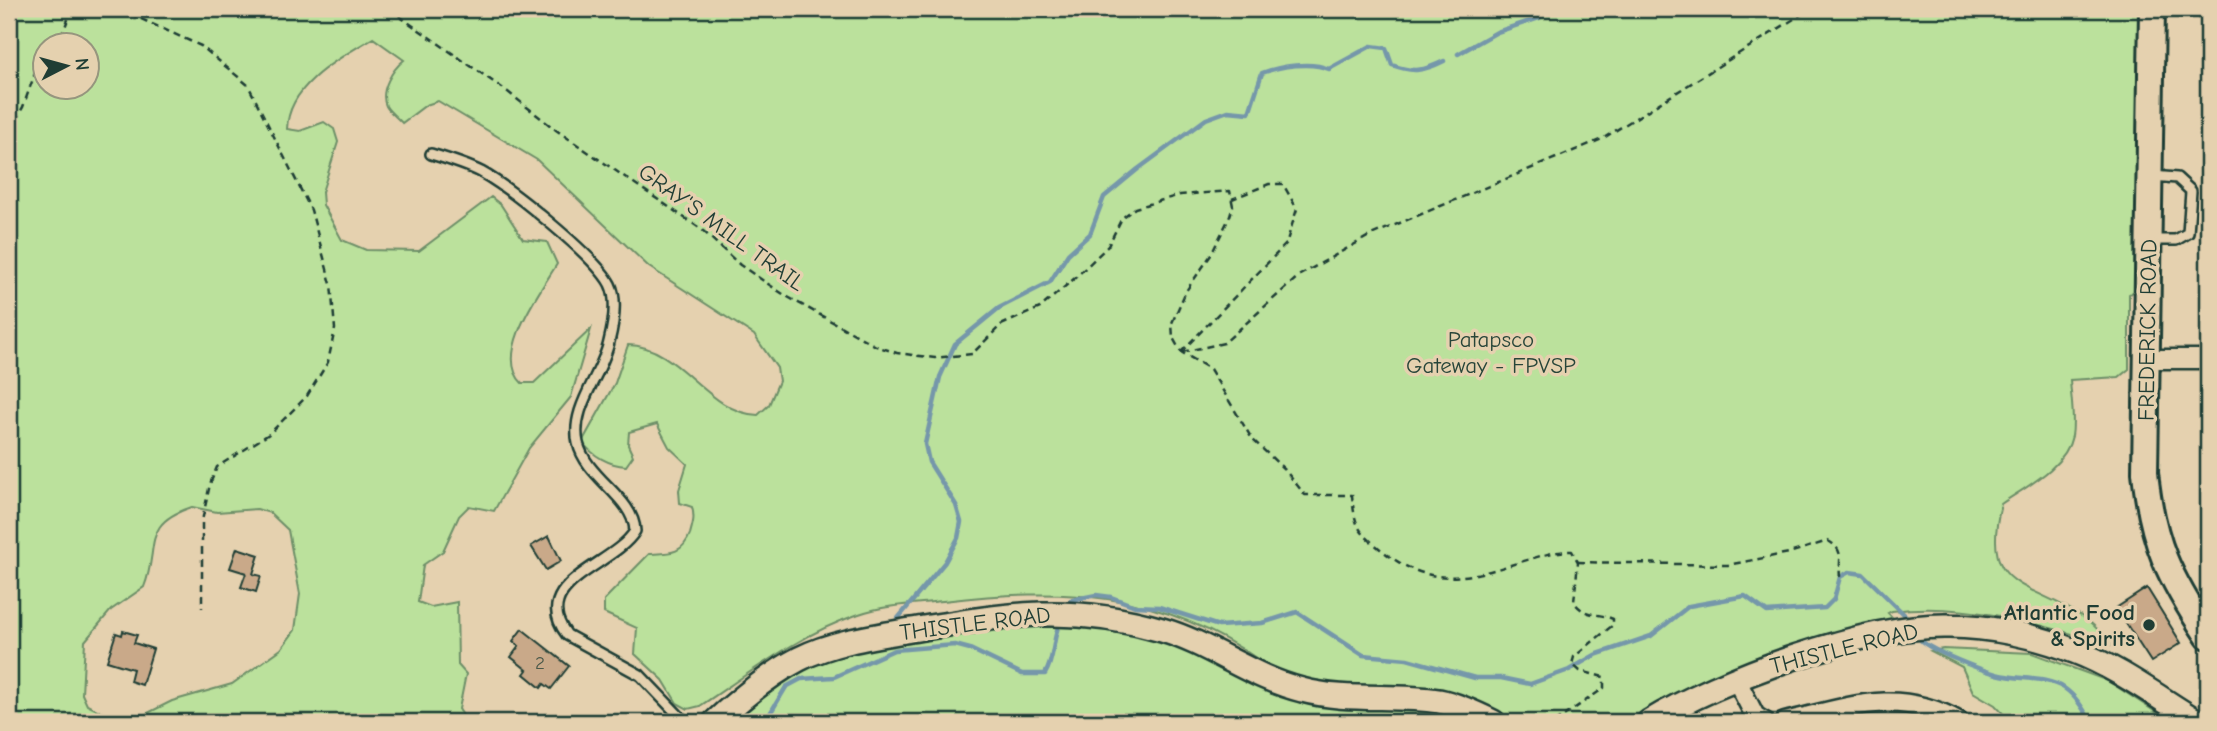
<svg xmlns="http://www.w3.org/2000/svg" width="2217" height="731" viewBox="0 0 2217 731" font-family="'Comic Neue',sans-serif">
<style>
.green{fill:#bbe19c;stroke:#6d8f68;stroke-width:2;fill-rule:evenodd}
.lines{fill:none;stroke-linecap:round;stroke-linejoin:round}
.stream{stroke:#7597aa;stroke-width:4.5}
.building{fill:#c9a989;stroke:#1f3d34;stroke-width:2}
.service-casing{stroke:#1f3d34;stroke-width:14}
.minor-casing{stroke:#1f3d34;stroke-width:23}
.tertiary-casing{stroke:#1f3d34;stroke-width:28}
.secondary-casing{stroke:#1f3d34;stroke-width:30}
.path{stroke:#1f3d34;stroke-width:2.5;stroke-dasharray:7 5;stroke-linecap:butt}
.service{stroke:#e5d1af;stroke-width:9}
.minor{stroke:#e5d1af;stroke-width:18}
.tertiary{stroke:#e5d1af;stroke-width:23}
.secondary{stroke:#e5d1af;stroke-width:24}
.poi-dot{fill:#1f3d34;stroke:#e5d1af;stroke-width:2.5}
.labels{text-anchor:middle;stroke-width:7;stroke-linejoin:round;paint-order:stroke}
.number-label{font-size:19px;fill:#4a5849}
.street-label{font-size:23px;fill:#1f3d34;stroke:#e5d1af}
.park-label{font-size:23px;fill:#274539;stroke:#e5d1af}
.poi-label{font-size:23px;font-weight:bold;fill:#1f3d34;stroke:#e5d1af;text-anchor:end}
</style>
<rect width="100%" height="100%" fill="#e5d1af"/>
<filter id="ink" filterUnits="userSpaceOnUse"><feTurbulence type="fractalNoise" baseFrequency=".0143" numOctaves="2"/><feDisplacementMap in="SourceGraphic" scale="14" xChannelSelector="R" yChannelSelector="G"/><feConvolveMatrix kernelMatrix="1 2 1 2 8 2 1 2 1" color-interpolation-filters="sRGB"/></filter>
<g filter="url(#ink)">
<g class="green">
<path d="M9,9H2139L2135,291L2129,294V369L2119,377L2070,380C2071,398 2075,419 2072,436C2066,467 2024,488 2001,504C1979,593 2030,580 2086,619C2096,626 2104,637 2113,646C2043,625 1966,601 1892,611L1888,613L1899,624L1670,703L1633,722H705L835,637L928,615L1021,604L1061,603L1125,608L1188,626L1262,662C1160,590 1063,587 943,601C916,604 885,605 859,614C800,634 751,672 700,706L688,709L677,703L663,680L635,654L637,628L604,613V600L649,554C669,553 682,555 690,534C693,523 695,518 692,507L680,503L679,490L687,464L669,447L657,424L629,432L628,445L633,456L626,466C609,465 593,456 582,442L615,383L628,345C681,346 706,413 758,415L769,405L779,381L777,368L754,335L649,267L537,160L438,101L426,105L402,123C398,118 389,112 386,106C379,90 393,69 404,60L373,38C339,58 288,85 287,129L300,131L324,122L334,129L338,142L322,192L323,205L342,240L366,250L419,251L491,197L501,205L523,239L547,242L557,264C540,292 493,354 522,383H534L591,329L571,397L529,448L494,511L469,506L459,516L443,551L423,565L418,602L431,607L457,602L458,665L466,674L459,709L467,722H9ZM46,46H88V88H46ZM192,507L217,512L257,509L270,513L288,530L300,594L295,630L281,649L232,684L172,701L138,718L111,717L87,705L82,694L85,641L111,610L144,587C160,547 140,524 192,507Z"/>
<polygon points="1943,649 2032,653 2108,681 2171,722 2011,722 1995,705 1973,692 1962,667 1931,651"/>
</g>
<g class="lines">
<g class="stream">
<polyline points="1458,54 1497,32 1539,18 1546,9"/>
<polyline points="1067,608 1071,600 1096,595 1111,597 1135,606 1159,607 1219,626 1262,623 1297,612 1363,655 1407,659 1475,678 1501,678 1530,684 1569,670 1595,655 1651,636 1689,606 1745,596 1767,612 1825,608 1834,599 1840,577 1849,572 1863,574 1912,622"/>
<path d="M895,622L945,562L958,538L961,522L956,505L929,462L925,444L940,377L955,344L999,308L1050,282L1068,254L1090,234L1104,197L1138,169L1206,119L1228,111L1249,113L1262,73C1280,66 1311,61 1329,69L1371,46L1386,48L1392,65C1413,73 1424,71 1444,61"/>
<path d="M1918,637C1924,649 1990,674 2006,676C2024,679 2049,678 2064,688C2076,696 2084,710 2091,722"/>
<path d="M765,722L786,687L801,679L834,677L894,650L955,645L970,649L1022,674H1045C1055,658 1052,639 1060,622"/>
</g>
</g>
<g class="building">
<polygon points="549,536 561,561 546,570 531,546"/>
<polygon points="237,548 259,555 253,574 261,576 256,592 241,587 246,573 230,568"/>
<polygon points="2147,588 2181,643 2151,662 2116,608"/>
<polygon points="522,629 569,666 551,689 544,684 541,688 524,674 527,670 511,657 519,646 513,641"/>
<polygon points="123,631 137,635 134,643 153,649 142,685 130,681 133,669 107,661 116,633 122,635"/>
</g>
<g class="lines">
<defs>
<g id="service">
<path d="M431,154C448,159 465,164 481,172C510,188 595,256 610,284C618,300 613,326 609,342C602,375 570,408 578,443C586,478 634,498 635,531C614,566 527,583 567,635L640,675L685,722"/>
<polyline points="2150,240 2176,240 2188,233 2191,191 2177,178 2152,176"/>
</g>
<g id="minor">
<polyline points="2146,359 2208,359"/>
<polyline points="1736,679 1755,716 1765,722"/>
<path d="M1785,722C1849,707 1898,687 1960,722"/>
</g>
<g id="tertiary">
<path d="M715,722C740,699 768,675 799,659C832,642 875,636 911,630C1004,615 1069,603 1162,630C1211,644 1252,678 1302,690C1346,702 1394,694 1439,701C1458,705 1477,714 1493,722"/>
<path d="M1649,722C1720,679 1866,624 1949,626C1989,626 2037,636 2074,651C2119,668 2157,697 2198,722"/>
</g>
<path id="secondary" d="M2152,9L2145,472C2152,543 2169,577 2208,636"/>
</defs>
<use href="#service" class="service-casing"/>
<use href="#minor" class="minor-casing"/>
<use href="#tertiary" class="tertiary-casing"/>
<use href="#secondary" class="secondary-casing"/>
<g class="path">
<polyline points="119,9 201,46 248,85 311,210 331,284 335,329 328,362 307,396 269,434 217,467 210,484 202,521 202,608"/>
<path d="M389,9L508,92L556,130L701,229L740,265L786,296L876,346L897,353L935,358L972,354L1001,325L1040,308L1075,278L1108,246L1122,218L1135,208L1180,195L1230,191L1233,206L1230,216L1211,255L1186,291L1172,323L1173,338L1181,352L1210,369L1252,439L1285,470L1305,495H1352C1355,529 1358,531 1384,552C1430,588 1467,579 1520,562C1538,557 1553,551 1572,551L1578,562L1574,602C1586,618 1597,612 1613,619V625L1574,657L1572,664L1580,671L1604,677V688L1555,722"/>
<polyline points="54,46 60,40 72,9"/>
<polyline points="9,131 23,107 40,59 46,54"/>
<polyline points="1181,352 1286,244 1297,209 1283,184 1269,184 1232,199"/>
<polyline points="1182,352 1224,343 1300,275 1371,235 1602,139 1810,9"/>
<path d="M1578,562L1728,565L1789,553L1828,541C1846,550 1838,562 1840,577"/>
</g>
<use href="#service" class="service"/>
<use href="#minor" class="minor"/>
<use href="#tertiary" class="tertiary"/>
<use href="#secondary" class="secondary"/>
</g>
</g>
<circle class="poi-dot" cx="2149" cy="625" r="7"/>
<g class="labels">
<g class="number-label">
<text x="540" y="669">2</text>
</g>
<g class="street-label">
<text transform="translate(722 227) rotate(36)" y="8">GRAY'S MILL TRAIL</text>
<text transform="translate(2147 330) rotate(-89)" y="8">FREDERICK ROAD</text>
<text transform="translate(975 623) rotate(-7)" y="8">THISTLE ROAD</text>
<text transform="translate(1844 648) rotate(-14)" y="8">THISTLE ROAD</text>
</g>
<g class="park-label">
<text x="1491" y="347">Patapsco<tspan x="1491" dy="26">Gateway - FPVSP</tspan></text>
</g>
<g class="poi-label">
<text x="2135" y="620">Atlantic Food<tspan x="2135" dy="26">&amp; Spirits</tspan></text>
</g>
</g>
<rect width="2217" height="731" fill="none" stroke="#e5d1af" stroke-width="35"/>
<rect x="18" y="18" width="2182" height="696" fill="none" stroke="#1f3d34" stroke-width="2.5" filter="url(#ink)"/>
<g transform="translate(66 66) rotate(84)"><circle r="33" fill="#e5d1af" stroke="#96967e" stroke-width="2"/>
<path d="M0-5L12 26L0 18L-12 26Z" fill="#1f3d34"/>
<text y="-10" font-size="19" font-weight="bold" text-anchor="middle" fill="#1f3d34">N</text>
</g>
</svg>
